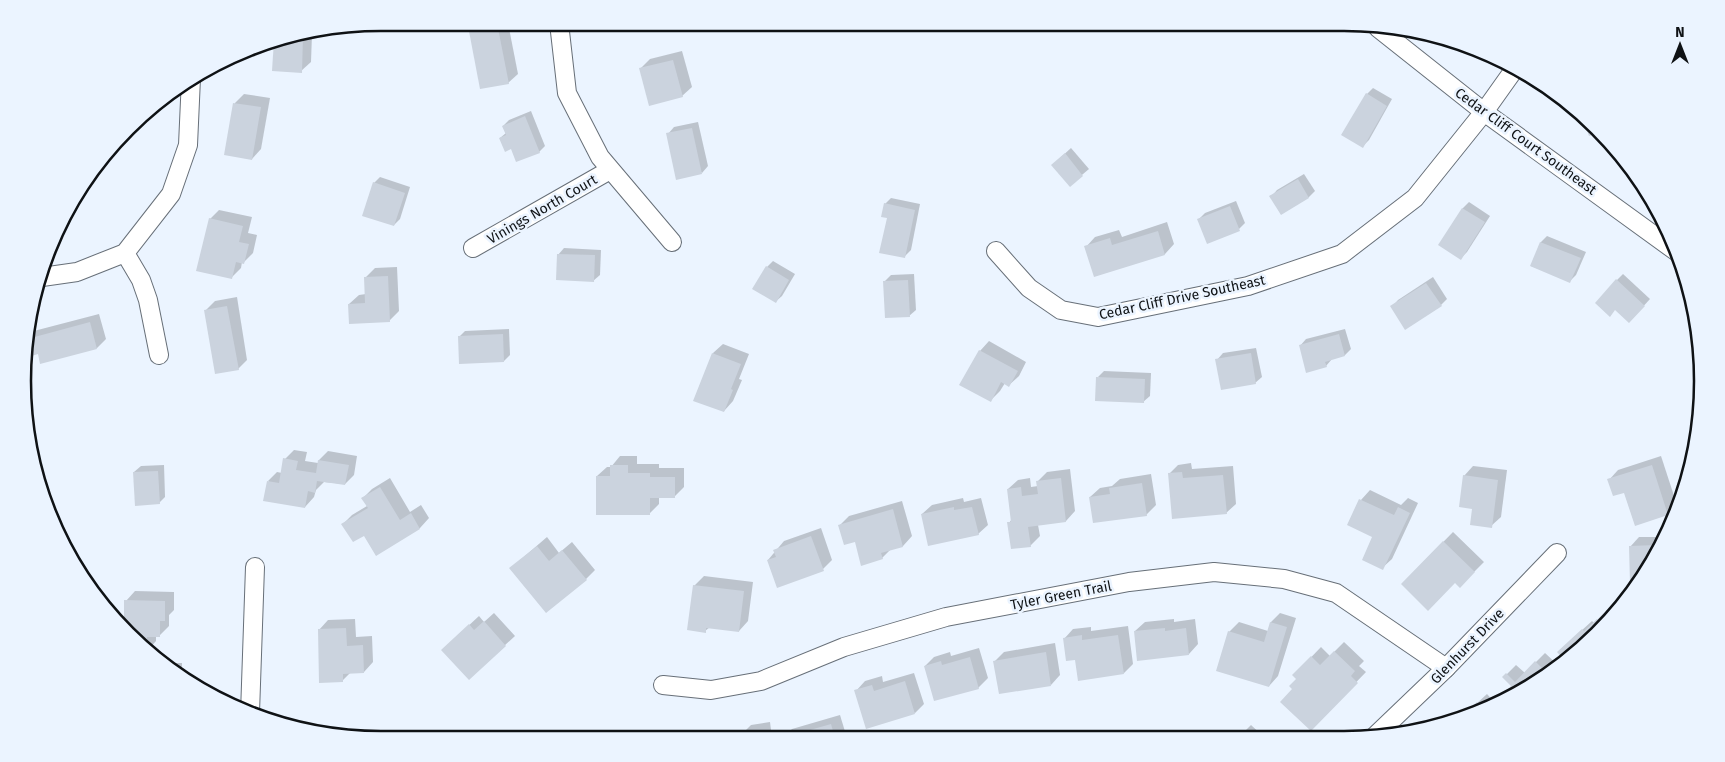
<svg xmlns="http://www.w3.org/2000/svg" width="1725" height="762" viewBox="0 0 1725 762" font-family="'Fira Sans',sans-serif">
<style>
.shadow{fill:#0003}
.building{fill:#cbd3de}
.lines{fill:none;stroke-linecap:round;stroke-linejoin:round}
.minor-casing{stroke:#676f78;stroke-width:20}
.minor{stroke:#fff;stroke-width:18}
.labels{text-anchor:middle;stroke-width:5;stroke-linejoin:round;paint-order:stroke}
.street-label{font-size:14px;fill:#0f1215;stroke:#ebf4ff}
.rim{fill:none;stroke:#0f1215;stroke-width:2.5}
</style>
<rect width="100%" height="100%" fill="#ebf4ff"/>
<g class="shadow">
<polygon points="473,23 508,23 518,74 508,83 469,26"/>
<polygon points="615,23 648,23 641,31"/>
<polygon points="312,34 311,62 301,71 275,40"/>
<polygon points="682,51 692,87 682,96 640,69 650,59"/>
<polygon points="1373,88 1392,99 1369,140 1363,146 1367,94"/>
<polygon points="244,94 270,98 261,149 252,159 226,154 235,103"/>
<polygon points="531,111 545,146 539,152 512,147 500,138 506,133 503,126 509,120"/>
<polygon points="698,122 708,166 702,173 668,134 674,127"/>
<polygon points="1071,148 1089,169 1070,185 1059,159"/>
<polygon points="1304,174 1315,191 1309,197 1281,214 1271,197 1277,190"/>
<polygon points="380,177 410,187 400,219 394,225 374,183"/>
<polygon points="891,198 920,204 911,250 904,257 888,217 885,204"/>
<polygon points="1236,201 1245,223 1239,229 1199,219 1205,213"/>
<polygon points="1469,202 1490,216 1467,252 1461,258 1440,245 1463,208"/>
<polygon points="219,210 252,217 248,233 257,235 253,253 244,262 242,262 241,268 231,278 210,219"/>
<polygon points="1167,222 1174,244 1165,254 1095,276 1086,247 1095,237 1119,230 1122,237"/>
<polygon points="1547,236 1586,252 1576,275 1570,281 1531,266 1541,242"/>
<polygon points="564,248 601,250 600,275 593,281 558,255"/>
<polygon points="773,261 795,274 782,296 775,302 767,267"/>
<polygon points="397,267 399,311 389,321 349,304 359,295 366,294 365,278 375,268"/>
<polygon points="914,274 916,310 909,316 885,281 891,275"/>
<polygon points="1623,274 1650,299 1629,322 1616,309 1617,280"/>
<polygon points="1433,277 1447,299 1441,305 1392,307 1398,300"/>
<polygon points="237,297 247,360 238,369 205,311 215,301"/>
<polygon points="99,314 106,339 97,348 39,353 25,356 27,335 30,332"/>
<polygon points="509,329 510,355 504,361 459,337 465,331"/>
<polygon points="1345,329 1351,349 1345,355 1332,359 1326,366 1300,346 1306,339"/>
<polygon points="989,341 1026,362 1019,376 1009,385 1005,383 1000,391 991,400 980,351"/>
<polygon points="723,344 749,354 739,379 742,380 733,401 724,411 713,353"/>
<polygon points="1256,348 1262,377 1255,383 1217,360 1223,353"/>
<polygon points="1104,371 1151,373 1150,396 1143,402 1098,377"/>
<polygon points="294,450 307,452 305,461 318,463 319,460 328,451 357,456 354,475 345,484 324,482 316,490 314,497 305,507 268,481 277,472 282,473 285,459"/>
<polygon points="620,456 637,456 637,464 659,464 659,468 684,468 684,487 675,496 659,496 659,504 649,514 597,476 607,467 611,467"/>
<polygon points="1661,456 1677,505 1668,514 1609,480 1618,470"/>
<polygon points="1191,463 1192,469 1233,466 1236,504 1226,513 1169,474 1178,465"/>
<polygon points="164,465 165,497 159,503 134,472 141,466"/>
<polygon points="1473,466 1507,470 1501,517 1491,526 1473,508 1464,476"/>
<polygon points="1070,469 1075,511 1066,521 1038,525 1040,536 1030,546 1009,523 1012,519 1008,489 1018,480 1030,478 1031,487 1038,486 1038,481 1047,472"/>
<polygon points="1151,474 1156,505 1146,515 1090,497 1100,488 1112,486 1120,479"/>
<polygon points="390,478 410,512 421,505 429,518 420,528 376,554 364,534 343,524 352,515 367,506 363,498 372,489"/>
<polygon points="1370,490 1401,505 1408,498 1418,503 1392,559 1382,568 1374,537 1361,500"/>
<polygon points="963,498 964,502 981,498 988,525 978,534 922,514 932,505"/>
<polygon points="902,501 912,536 903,546 891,549 882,558 856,541 840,525 849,516"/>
<polygon points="821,528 832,560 823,569 768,560 784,541"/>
<polygon points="1453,532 1484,562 1460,586 1455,582 1402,584"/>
<polygon points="547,537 559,553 572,542 595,570 586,579 511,568"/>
<polygon points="1639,537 1662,537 1633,591 1630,547"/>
<polygon points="704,576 753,582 748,621 739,631 710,627 705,631 694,586"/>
<polygon points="135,591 174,592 174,610 169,615 169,626 159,636 156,636 156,641 147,651 145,651 125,627 126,601"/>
<polygon points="1607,610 1612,615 1567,661 1568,643 1592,621 1594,623"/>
<polygon points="494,613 515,636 469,678 452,641 479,616 484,622"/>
<polygon points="1280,613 1296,618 1278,676 1269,686 1229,632 1239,622 1268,631 1271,622"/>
<polygon points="355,619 356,637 372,636 373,662 364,672 351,672 342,681 319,630 328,620"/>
<polygon points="1174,619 1174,622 1195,619 1198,644 1189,654 1135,631 1145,622"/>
<polygon points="1128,626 1133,664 1124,673 1076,658 1064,639 1073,629 1091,627 1091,631"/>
<polygon points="1344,642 1364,661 1359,666 1366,672 1311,729 1294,689 1298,678 1294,675 1321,647 1330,656"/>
<polygon points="1055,643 1060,675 1051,685 995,661 1004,652"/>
<polygon points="979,648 988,678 978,688 925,666 934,657 950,652 951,656"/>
<polygon points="1545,653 1560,667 1502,700 1513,686 1504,677 1516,665 1525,673"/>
<polygon points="162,663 182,663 182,677"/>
<polygon points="914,673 924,704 915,713 856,691 865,681 882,676 883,682"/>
<polygon points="1487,694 1496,704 1481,712 1462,717"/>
<polygon points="840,715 847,738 783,738 792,729"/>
<polygon points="770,722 772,738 742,738 742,734 751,725"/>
<polygon points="1251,725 1264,737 1239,737"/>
</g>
<g class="building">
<polygon points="484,23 497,23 509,84 480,89 468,26"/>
<polygon points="612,23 644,23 641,32"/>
<polygon points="303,35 302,73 272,71 274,40"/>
<polygon points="673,60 683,97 649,106 639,68"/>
<polygon points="1366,93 1387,106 1363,148 1341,135"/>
<polygon points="233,103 261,107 252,160 224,155"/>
<polygon points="1580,111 1581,112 1600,132 1589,136"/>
<polygon points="525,116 540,153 516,162 511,149 505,152 499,138 506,135 502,126"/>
<polygon points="692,128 702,174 676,180 666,133"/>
<polygon points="1065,153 1083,176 1070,187 1051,165"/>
<polygon points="1298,179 1309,198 1281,215 1269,196"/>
<polygon points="373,182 405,193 394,226 362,216"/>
<polygon points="884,203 915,210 905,258 879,253 887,218 881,217"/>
<polygon points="1230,206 1240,231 1207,244 1197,219"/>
<polygon points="1462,208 1485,222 1461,260 1438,245"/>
<polygon points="209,218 243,226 239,242 249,244 244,264 236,262 232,279 196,271"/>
<polygon points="1158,231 1165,255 1094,277 1084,246 1110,238 1112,245"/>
<polygon points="1540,242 1581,258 1570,283 1530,266"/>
<polygon points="557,254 595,255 594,282 556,280"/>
<polygon points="766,266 789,280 776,303 752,289"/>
<polygon points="388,276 390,322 349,324 348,304 365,303 364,277"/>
<polygon points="1616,279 1645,306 1629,323 1615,310 1610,317 1595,303"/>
<polygon points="908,280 910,317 885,318 883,281"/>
<polygon points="1426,283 1442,306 1405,330 1390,306"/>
<polygon points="227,306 239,370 215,374 204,310"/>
<polygon points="90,322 97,349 40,364 38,354 25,358 27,339"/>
<polygon points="503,334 504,362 459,364 458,336"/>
<polygon points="1339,334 1345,356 1325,362 1327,367 1306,373 1299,345"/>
<polygon points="979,350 1018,371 1009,387 1001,382 991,402 959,385"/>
<polygon points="712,353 741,364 731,389 733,390 724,412 693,401"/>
<polygon points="1251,353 1256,384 1221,390 1215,359"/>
<polygon points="1096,377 1145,379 1144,403 1095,401"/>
<polygon points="283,458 298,461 296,470 316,473 318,460 349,465 345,485 317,481 315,493 308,491 305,508 263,501 267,481 279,483"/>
<polygon points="610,465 628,465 628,473 650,473 650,477 675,477 675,498 650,498 650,515 596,515 596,476 610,476"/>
<polygon points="1652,465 1668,515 1635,526 1624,493 1613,496 1607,479"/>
<polygon points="158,471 160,504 135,506 133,472"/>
<polygon points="1182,472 1183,478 1223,475 1227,514 1172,519 1168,473"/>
<polygon points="1463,475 1498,480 1492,528 1470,525 1472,509 1459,507"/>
<polygon points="1061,478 1066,522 1028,527 1031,547 1011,549 1007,522 1011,522 1007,489 1021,487 1022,496 1038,494 1036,481"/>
<polygon points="1142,483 1147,516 1093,523 1089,497 1110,494 1109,488"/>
<polygon points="380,487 400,520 411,513 420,529 376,556 364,536 353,542 341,524 368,508 361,498"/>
<polygon points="1359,499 1394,515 1398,507 1410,513 1383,570 1362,560 1372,537 1347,525"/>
<polygon points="954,507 954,510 972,507 979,535 928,546 921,514"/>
<polygon points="893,509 903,547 881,553 883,559 861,566 855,542 844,545 838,525"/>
<polygon points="811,536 824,571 777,588 767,560 776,557 773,550"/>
<polygon points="1443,541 1475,572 1460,588 1455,583 1428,611 1401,584"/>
<polygon points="1657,545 1640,578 1632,593 1632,584 1630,584 1629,546"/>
<polygon points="537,546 549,561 562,550 587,580 546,613 509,568"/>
<polygon points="693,585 744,591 739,632 706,628 706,633 687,630"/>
<polygon points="124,600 165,601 165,621 160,621 160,637 147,637 147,652 124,625"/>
<polygon points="1597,619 1603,625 1566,662 1557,652 1582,629 1584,631"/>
<polygon points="484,621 506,646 469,680 441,650 469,624 474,630"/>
<polygon points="1270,622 1287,627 1269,687 1216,671 1228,631 1264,642"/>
<polygon points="346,628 347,646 363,645 364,673 343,674 343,682 319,683 318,629"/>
<polygon points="1165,628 1165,631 1186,628 1189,655 1137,661 1134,631"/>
<polygon points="1082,635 1082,640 1118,635 1124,674 1078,681 1075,660 1066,661 1063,638"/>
<polygon points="1334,651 1355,671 1351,676 1358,683 1311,731 1280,702 1292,689 1289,686 1296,679 1292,675 1311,656 1320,665"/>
<polygon points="1046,652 1051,686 999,694 993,661"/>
<polygon points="970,657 979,689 934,701 924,666 941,661 942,665"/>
<polygon points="1535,661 1548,674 1501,701 1499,699 1511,686 1502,677 1506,673 1515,682"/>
<polygon points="905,681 915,714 866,729 854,690 872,685 874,691"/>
<polygon points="1477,702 1484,710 1460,718"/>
<polygon points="831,724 835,738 782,738"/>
<polygon points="761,731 762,738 741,738 740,734"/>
</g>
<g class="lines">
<defs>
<g id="minor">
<polyline points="559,23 567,93 600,157 672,242"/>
<polyline points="1378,28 1484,112 1677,252"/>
<polyline points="473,248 610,170"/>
<polyline points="996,251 1029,288 1061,310 1098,317 1248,286 1342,254 1415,198 1484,112 1516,67"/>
<polyline points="125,253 141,280 148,300 159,355"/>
<polyline points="42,277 77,272 125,253 171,194 188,145 191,78"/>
<polyline points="663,685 711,690 761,681 844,647 946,617 1129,582 1214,572 1284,579 1336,593 1446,668"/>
<polyline points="250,713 255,567"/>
<polyline points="1375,736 1446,668 1557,553"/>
</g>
</defs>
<use href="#minor" class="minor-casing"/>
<use href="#minor" class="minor"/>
</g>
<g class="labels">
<g class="street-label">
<text transform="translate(1526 141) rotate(36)" y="5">Cedar Cliff Court Southeast</text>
<text transform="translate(542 209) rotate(-30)" y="5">Vinings North Court</text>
<text transform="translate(1182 297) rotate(-12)" y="5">Cedar Cliff Drive Southeast</text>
<text transform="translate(1061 595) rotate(-11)" y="5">Tyler Green Trail</text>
<text transform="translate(1467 646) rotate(-46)" y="5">Glenhurst Drive</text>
</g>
</g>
<path d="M0 0H1725V762H0ZM381 31H1344A350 350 0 0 1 1694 381V381A350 350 0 0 1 1344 731H381A350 350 0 0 1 31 381V381A350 350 0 0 1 381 31Z" fill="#ebf4ff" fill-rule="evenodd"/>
<path class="rim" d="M381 31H1344A350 350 0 0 1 1694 381V381A350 350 0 0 1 1344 731H381A350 350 0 0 1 31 381V381A350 350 0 0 1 381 31Z"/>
<g transform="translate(1680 45)" stroke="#ebf4ff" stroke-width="4" paint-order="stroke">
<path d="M0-4L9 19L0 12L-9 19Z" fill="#0f1215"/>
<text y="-8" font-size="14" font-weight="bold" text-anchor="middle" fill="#0f1215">N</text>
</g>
</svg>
